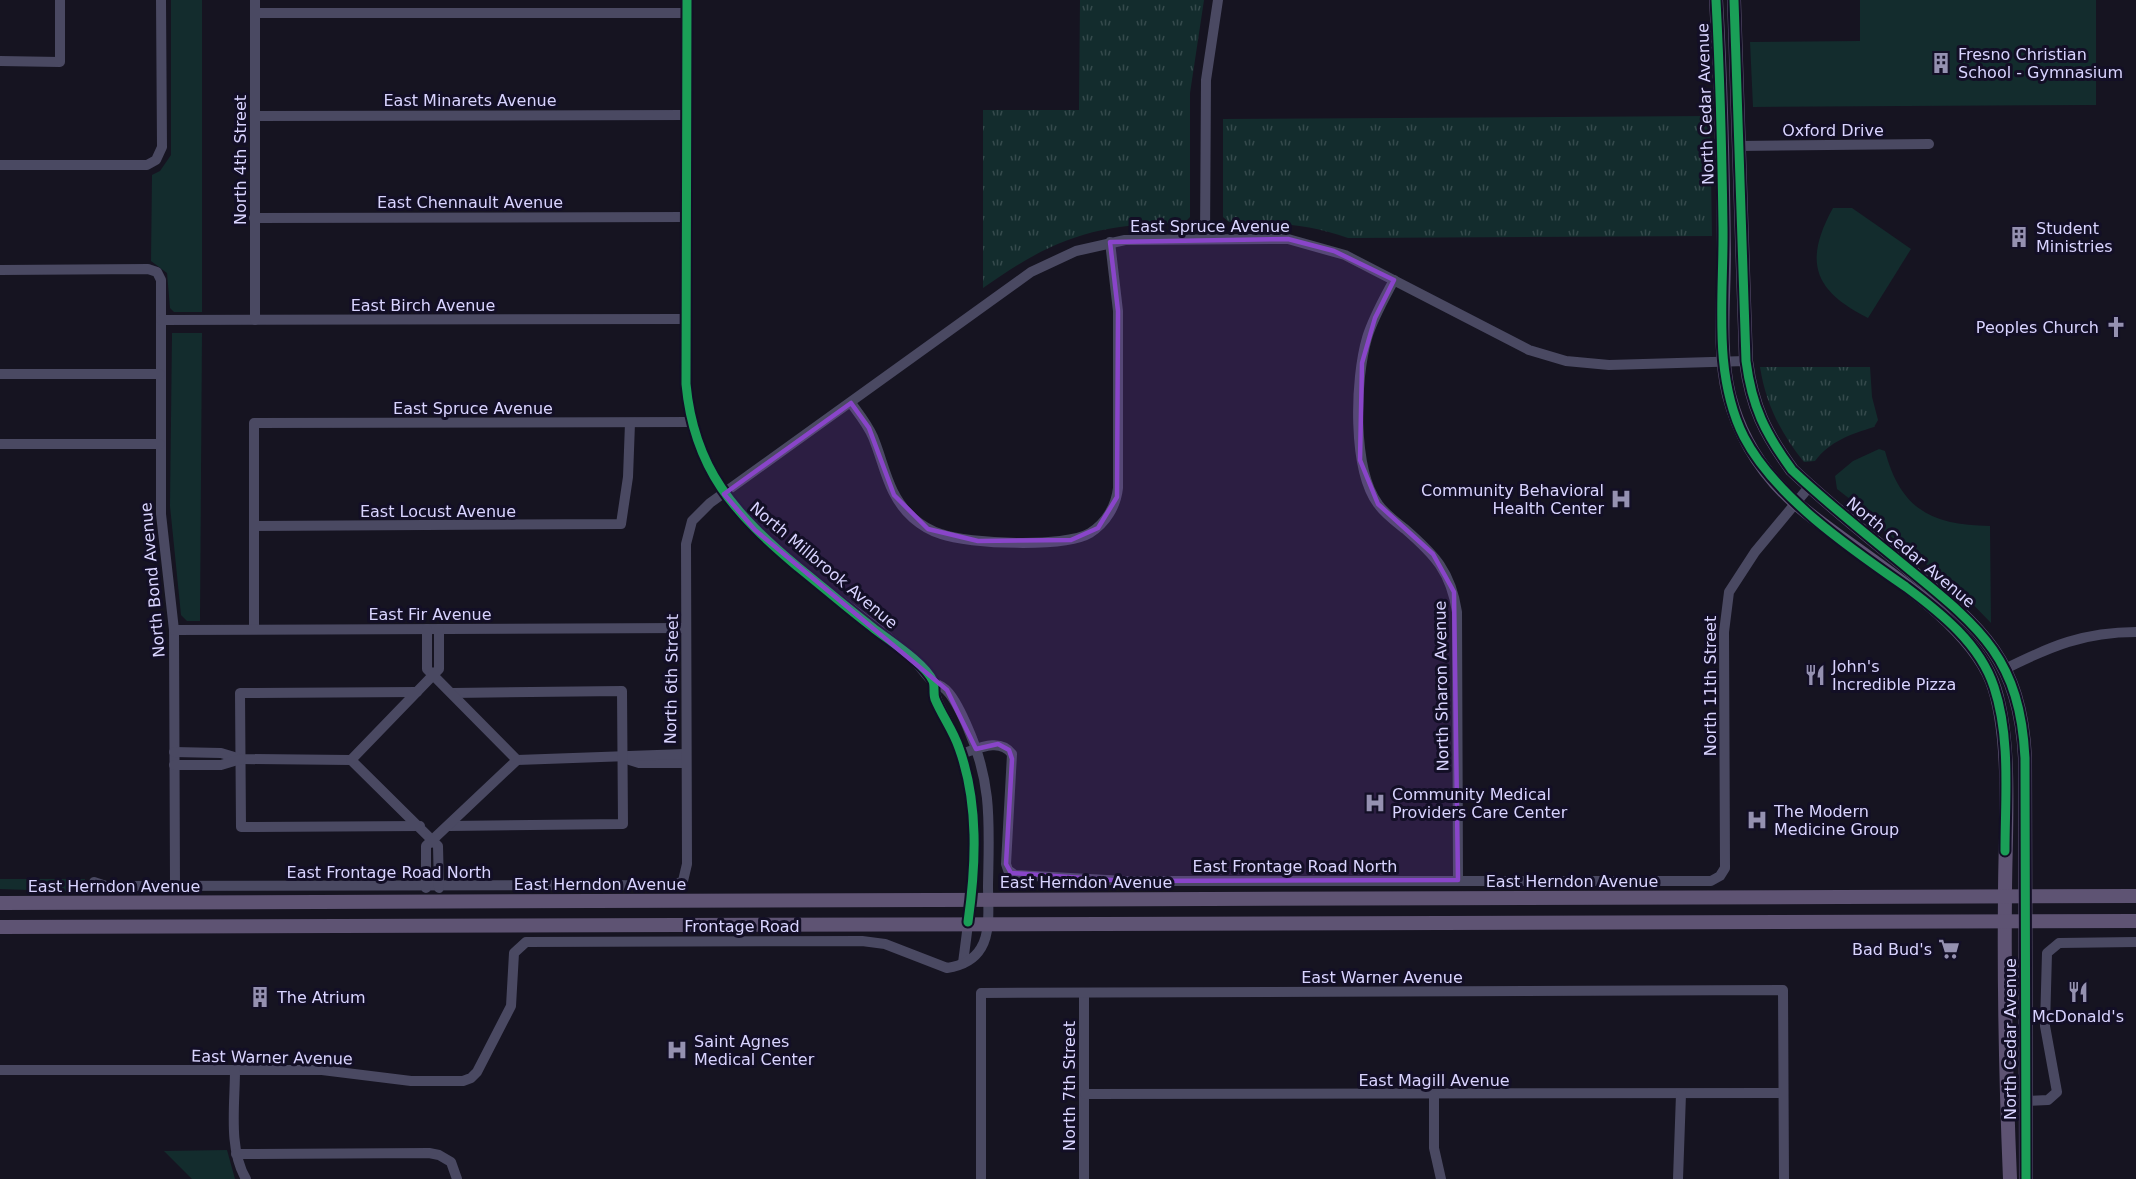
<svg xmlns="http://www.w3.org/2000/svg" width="2136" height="1179" viewBox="0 0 2136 1179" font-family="'DejaVu Sans',sans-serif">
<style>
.grass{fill:url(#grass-tufts)}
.park{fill:#132c2d}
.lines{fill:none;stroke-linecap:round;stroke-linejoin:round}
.minor{stroke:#4a4962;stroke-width:10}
.major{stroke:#5e5373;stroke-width:14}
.cycleway-casing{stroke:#130f26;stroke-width:13}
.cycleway{stroke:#1a9f57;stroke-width:9}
.marked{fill:#8945c9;fill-opacity:0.2;stroke:#8945c9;stroke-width:4.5;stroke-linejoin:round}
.labels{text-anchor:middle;stroke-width:6;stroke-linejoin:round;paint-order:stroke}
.poi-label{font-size:16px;fill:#d9d4ff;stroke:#130f26;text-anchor:start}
.street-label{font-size:16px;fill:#d9d4ff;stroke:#130f26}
</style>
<defs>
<pattern id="grass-tufts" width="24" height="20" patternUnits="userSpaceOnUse" patternTransform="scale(1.5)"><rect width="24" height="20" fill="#132c2d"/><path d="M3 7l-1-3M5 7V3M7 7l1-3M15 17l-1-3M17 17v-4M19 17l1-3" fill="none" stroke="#354a4c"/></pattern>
</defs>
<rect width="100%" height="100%" fill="#161421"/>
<g class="grass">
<path d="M1080,0H1204L1190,93V217L1184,223C1097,223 1053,238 983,288V110H1079Z"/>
<path d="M1710,116L1712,236L1348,238C1309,224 1270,222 1229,222L1223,217V119Z"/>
<path d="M1760,367H1870L1872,397L1878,420L1874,427C1851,434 1830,441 1815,461L1804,462C1781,433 1766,405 1760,367Z"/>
</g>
<g class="park">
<polygon points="171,0 202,0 202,312 174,312 170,308 167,273 151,261 152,175 160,171 171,155"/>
<polygon points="1860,0 2096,0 2096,105 1753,107 1750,42 1860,41"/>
<path d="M1833,208H1852L1911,249L1868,318C1814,291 1803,262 1833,208Z"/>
<polygon points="172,333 202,333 200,621 187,621 181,615 170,506"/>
<path d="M1879,449L1885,451C1901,510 1932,525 1990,526L1991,623L1961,592L1883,530L1873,517L1837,489L1835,476L1853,461Z"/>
<polygon points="0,879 85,879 87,892 0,889"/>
<polygon points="227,1150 235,1179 192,1179 164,1151"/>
</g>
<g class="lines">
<g class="minor">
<polyline points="255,13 687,13"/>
<polyline points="0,61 60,62 60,0"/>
<polyline points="255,116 686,115"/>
<polyline points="1738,146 1929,144"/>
<polyline points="0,165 147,165 156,160 162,147 161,0"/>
<polyline points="254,218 686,217"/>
<polyline points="1205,238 1206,80 1218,0"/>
<polyline points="0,270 148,269 157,272 161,280 161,514 174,630 175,886"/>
<path d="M1394,280C1384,299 1373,318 1367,338C1355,379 1352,469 1378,504C1385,514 1396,522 1405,529C1435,555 1451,572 1457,612L1458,880"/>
<polyline points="161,320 685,319"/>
<polyline points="255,320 255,0"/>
<polyline points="0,374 160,374"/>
<path d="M851,403C859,414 868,425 873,437C885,466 888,496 913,518C921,525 931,531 941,534C969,544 1065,548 1090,533C1106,523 1116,506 1118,488V311L1110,242"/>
<polyline points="0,444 160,444"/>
<polyline points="254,526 621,524 628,477 630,423"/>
<polyline points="254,629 254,423 692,422"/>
<polyline points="174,630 686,628"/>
<path d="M2005,669C2051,646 2084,632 2136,632"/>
<path d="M933,681C934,700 943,711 951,728C958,743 963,759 967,776C981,837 971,901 963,963"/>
<polyline points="417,692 240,693 241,827 420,826"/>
<polyline points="174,752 221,753 241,759 351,760"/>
<path d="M961,754C977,749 1000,737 1012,754L1006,864L1008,870L1015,875L1125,881H1711L1720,876L1725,868L1724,632L1729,592L1755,552L1809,487"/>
<polyline points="623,758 639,763 685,763"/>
<polyline points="517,760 685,754"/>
<polyline points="174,765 221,765 241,759"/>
<polyline points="449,826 623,824 622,691 452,693"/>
<polyline points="94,882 106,886 674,885 683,881 687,864 686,544 692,521 710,503 1031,272 1076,251 1125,240 1288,239 1345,255 1529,350 1566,361 1609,365 1746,361"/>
<polyline points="426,888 426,846 517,760 427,669 427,629"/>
<polyline points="439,888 438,846 351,760 439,669 439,629"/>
<polyline points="1084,993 1084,1179"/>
<path d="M0,1070H322L411,1081H463L471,1078L477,1072L511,1006L514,953L526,942L862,941L885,944L947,968C960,966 974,960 981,948C991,932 988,904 988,886C989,825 993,784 967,726C962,715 956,700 947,691C943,686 937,685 932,681C924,673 917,662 908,654C814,571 700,524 686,384L687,0"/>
<path d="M235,1070C235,1104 228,1149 246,1179"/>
<polyline points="1085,1094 1783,1093"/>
<polyline points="1434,1095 1434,1148 1441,1179"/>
<polyline points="2025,1101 2048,1100 2057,1092 2045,1026 2047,953 2059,943 2136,942"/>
<polyline points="236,1154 429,1153 439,1155 451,1162 457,1179"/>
<polyline points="981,1179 981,993 1783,990 1784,1179"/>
<polyline points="1678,1179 1681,1094"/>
</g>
<g class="major">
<path d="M1716,0C1721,84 1723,169 1724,253C1724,299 1718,350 1729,395C1740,438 1764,475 1797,504C1852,552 1965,612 1992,681C2013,736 2005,833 2005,894C2004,989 2006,1084 2010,1179"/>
<path d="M1734,0L1746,361C1752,407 1765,433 1792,470C1830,506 1871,538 1911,571C1982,629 2020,660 2025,758L2026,1179"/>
<polyline points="0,903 2136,896"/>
<polyline points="0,927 2136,921"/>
</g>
<defs>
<g id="cycleway">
<path d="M687,0L686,384C694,470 735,514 798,567C823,587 847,608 872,627C888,640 924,662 933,681C935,686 933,693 935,699C942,716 953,730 959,748C979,803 976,865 968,922"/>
<path d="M1716,0C1720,76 1722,152 1723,227C1724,296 1712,374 1744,437C1775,497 1851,549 1906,587C1941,613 1980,644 1994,687C2011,738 2005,798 2005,851"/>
<path d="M1734,0L1746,361C1752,407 1765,433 1792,470C1830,506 1871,538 1911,571C1982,629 2020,660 2025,758L2026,1179"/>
</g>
</defs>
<use href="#cycleway" class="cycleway-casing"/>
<use href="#cycleway" class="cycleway"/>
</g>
<path class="marked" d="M1288,239L1334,251L1394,280L1375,318L1362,363L1360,460L1378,504L1433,554L1454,592L1458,880L1125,881L1011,873L1006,864L1012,759L1009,750L998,744L976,749L947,690L755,530L724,494L851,403L869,428L894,495L928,529L978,541L1071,540L1098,528L1117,497L1118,311L1110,242Z"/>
<defs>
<symbol id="building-bare" viewBox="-9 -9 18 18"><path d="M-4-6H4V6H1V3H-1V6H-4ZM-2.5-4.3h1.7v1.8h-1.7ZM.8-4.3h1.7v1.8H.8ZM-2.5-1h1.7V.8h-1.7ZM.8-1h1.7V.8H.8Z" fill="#9591b1" stroke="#130f26" stroke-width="2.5" paint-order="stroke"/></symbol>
<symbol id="church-bare" viewBox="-9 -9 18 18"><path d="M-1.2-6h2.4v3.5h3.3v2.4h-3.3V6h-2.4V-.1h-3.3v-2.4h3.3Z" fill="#9591b1" stroke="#130f26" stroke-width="2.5" paint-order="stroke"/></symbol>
<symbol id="hospital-bare" viewBox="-9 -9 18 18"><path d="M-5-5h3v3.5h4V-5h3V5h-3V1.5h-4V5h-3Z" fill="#9591b1" stroke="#130f26" stroke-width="2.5" paint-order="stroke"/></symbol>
<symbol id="restaurant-bare" viewBox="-9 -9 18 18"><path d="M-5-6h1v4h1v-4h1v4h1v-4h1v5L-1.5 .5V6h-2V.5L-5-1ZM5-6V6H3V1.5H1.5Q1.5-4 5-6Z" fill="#9591b1" stroke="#130f26" stroke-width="2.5" paint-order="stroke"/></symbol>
<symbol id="supermarket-bare" viewBox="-9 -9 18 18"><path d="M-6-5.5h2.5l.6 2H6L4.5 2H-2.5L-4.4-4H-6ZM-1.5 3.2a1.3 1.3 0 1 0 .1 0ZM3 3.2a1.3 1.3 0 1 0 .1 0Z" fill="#9591b1" stroke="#130f26" stroke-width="2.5" paint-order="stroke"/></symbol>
</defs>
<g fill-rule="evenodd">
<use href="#building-bare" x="1926" y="48" width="30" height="30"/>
<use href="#building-bare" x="2004" y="222" width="30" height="30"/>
<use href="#church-bare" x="2101" y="312" width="30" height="30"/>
<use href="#hospital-bare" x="1606" y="484" width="30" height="30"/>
<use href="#restaurant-bare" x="1800" y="660" width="30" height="30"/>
<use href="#hospital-bare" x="1360" y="788" width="30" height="30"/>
<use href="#hospital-bare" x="1742" y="805" width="30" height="30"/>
<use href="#supermarket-bare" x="1934" y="934" width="30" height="30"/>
<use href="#restaurant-bare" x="2063" y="977" width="30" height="30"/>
<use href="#building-bare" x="245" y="982" width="30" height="30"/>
<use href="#hospital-bare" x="662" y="1035" width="30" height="30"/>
</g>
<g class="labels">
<g class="poi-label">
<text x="1958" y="60">Fresno Christian<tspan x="1958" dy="18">School - Gymnasium</tspan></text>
<text x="2036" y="234">Student<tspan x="2036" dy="18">Ministries</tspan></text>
<text x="2099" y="333" text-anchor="end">Peoples Church</text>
<text x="1604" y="496" text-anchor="end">Community Behavioral<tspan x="1604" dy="18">Health Center</tspan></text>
<text x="1832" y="672">John's<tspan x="1832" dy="18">Incredible Pizza</tspan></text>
<text x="1392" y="800">Community Medical<tspan x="1392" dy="18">Providers Care Center</tspan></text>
<text x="1774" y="817">The Modern<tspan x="1774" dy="18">Medicine Group</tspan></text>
<text x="1932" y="955" text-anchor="end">Bad Bud's</text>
<text x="277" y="1003">The Atrium</text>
<text x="2078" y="1022" text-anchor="middle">McDonald's</text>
<text x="694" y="1047">Saint Agnes<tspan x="694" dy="18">Medical Center</tspan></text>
</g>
<g class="street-label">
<text x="470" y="106">East Minarets Avenue</text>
<text transform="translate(1705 104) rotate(-92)" y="6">North Cedar Avenue</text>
<text x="1833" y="136">Oxford Drive</text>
<text transform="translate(240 160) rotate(-90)" y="6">North 4th Street</text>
<text x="470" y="208">East Chennault Avenue</text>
<text x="1210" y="232">East Spruce Avenue</text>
<text x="423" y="311">East Birch Avenue</text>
<text x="473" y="414">East Spruce Avenue</text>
<text x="438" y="517">East Locust Avenue</text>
<text transform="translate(1911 552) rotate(40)" y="6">North Cedar Avenue</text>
<text transform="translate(824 565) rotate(40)" y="6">North Millbrook Avenue</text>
<text transform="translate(152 580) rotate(-95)" y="6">North Bond Avenue</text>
<text x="430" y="620">East Fir Avenue</text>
<text transform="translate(671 679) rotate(-89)" y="6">North 6th Street</text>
<text transform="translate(1441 686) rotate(-91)" y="6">North Sharon Avenue</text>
<text transform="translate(1710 686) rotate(-90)" y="6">North 11th Street</text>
<text x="1295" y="872">East Frontage Road North</text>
<text x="389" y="878">East Frontage Road North</text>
<text x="1572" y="887">East Herndon Avenue</text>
<text x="1086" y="888">East Herndon Avenue</text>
<text x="600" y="890">East Herndon Avenue</text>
<text x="114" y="892">East Herndon Avenue</text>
<text x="742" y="932">Frontage Road</text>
<text x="1382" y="983">East Warner Avenue</text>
<text transform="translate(2010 1039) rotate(-90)" y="6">North Cedar Avenue</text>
<text transform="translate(272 1057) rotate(1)" y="6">East Warner Avenue</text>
<text x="1434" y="1086">East Magill Avenue</text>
<text transform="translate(1069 1086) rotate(-90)" y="6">North 7th Street</text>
</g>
</g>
</svg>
